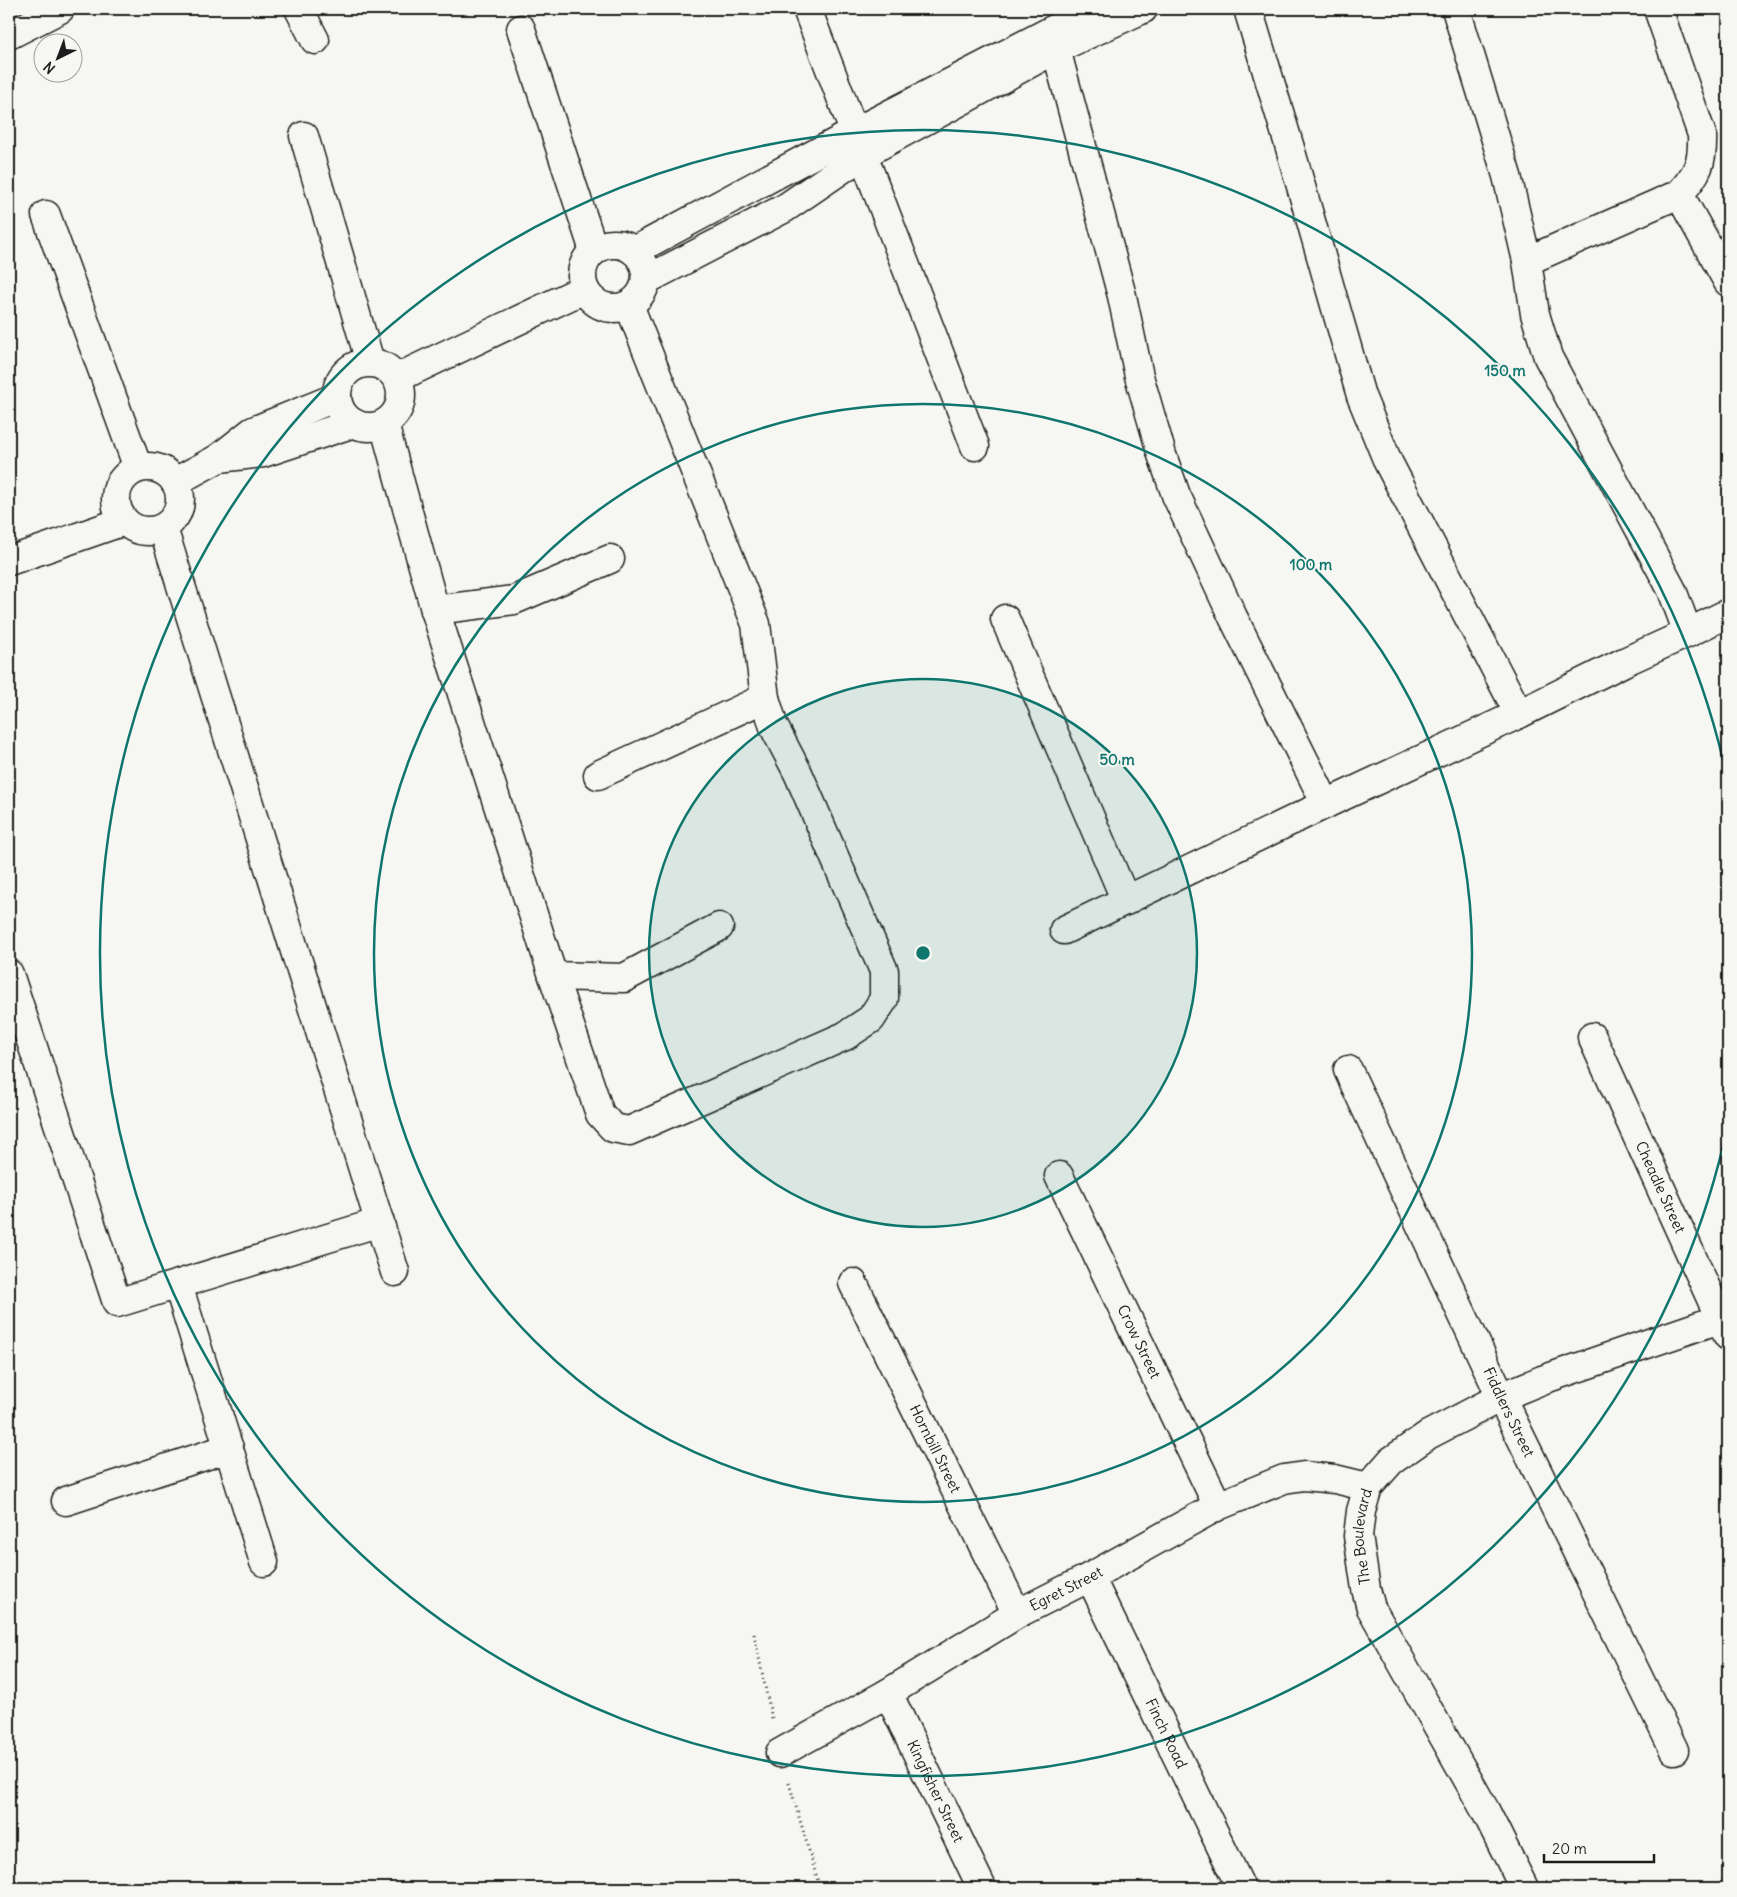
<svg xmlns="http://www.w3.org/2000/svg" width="1737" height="1897" viewBox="0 0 1737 1897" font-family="Delius,sans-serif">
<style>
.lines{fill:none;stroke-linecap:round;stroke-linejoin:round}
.street-casing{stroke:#1c1c1c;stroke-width:31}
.path{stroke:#1c1c1c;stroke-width:3;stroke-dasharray:1 4;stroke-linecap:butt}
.street{stroke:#f6f6f2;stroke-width:28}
.ring{fill:none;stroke:#0f766e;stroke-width:2.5}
.labels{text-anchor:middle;stroke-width:4;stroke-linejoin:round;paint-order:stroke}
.street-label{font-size:15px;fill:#1c1c1c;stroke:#f6f6f2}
.centre{fill:#0f766e;stroke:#f6f6f2;stroke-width:2.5}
.ring-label{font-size:15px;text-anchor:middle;font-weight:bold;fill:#0f766e;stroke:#f6f6f2;stroke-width:4;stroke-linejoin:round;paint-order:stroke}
</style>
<rect width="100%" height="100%" fill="#f6f6f2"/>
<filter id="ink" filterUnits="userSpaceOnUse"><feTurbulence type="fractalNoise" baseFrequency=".02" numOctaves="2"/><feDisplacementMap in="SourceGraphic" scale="10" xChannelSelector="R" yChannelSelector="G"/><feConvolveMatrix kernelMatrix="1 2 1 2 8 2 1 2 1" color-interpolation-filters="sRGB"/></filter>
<g filter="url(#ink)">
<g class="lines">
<defs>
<g id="street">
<polyline points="299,9 315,40"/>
<polyline points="807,9 975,446"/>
<polyline points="1248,9 1290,148 1361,396 1388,462 1519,714"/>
<polyline points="521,29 594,251"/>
<polyline points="9,35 60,9"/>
<polyline points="1056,49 1122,296 1139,376 1162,455 1176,495 1233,617 1326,804"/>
<polyline points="304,136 370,362"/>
<polyline points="1679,194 1728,282"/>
<polyline points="46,215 138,468"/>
<circle cx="614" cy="276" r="32"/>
<polyline points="634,251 855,132 1093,9"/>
<path d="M1527,261L1679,194C1698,174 1703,162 1702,135L1658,9"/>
<polyline points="646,280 785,208 864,154 1056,49 1143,9"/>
<circle cx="369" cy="395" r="32"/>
<polyline points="397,378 584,289"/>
<polyline points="384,424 435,610 553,976 600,1114 613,1128 629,1131 845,1036 871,1019 884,999 884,971 798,773 774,727 765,698 756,624 629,305"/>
<polyline points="219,458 263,453 354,423"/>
<circle cx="148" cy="499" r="32"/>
<polyline points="175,482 219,458 253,431 337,397"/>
<polyline points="163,528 395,1272"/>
<polyline points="9,561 124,521"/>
<polyline points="435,610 514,600 610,559"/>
<polyline points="1005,619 1126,901"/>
<polyline points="1688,633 1728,613"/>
<polyline points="598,775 765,698"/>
<polyline points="1064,930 1326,804 1519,714 1624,662 1688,633 1672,590 1548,357 1535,314 1527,261 1507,176 1456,9"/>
<polyline points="9,974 117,1303 380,1222"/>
<polyline points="553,976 624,978 719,927"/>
<path id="s1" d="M1592,1037L1728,1336"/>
<path id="s2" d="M1348,1070L1501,1397L1674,1750"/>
<path id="s3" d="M1059,1176L1218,1506"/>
<path id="s4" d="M853,1283L1017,1614"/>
<polyline points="178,1285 264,1562"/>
<polyline points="66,1501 229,1448"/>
<path id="s5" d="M1090,1577L1241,1888"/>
<path id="s6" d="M888,1693L982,1888"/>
<path id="s7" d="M780,1753L888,1693L1017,1614L1090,1577L1218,1506L1284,1479L1304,1476L1335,1479L1368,1487"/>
<path id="s8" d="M1524,1888L1485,1810L1371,1608L1366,1589L1358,1536L1361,1511L1368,1487L1391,1461L1428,1435L1501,1397L1542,1380L1728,1316"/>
</g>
</defs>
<use href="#street" class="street-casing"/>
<g class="path">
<polyline points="754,1634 772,1719"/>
<polyline points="789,1783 820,1888"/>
</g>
<use href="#street" class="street"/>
</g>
</g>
<circle cx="923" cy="953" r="274" fill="#0f766e" fill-opacity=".12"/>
<g class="ring">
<circle cx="923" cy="953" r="274"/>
<circle cx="923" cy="953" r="549"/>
<path d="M1728 1124A823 823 0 1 1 1728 782"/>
</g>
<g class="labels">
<g class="street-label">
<text dy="5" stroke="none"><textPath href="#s1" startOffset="165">Cheadle Street</textPath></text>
<text dy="5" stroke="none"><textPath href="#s3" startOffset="184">Crow Street</textPath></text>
<text dy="5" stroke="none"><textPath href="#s2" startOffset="378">Fiddlers Street</textPath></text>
<text dy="5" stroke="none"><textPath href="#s4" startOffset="185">Hornbill Street</textPath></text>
<text dy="5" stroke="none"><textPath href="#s8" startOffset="392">The Boulevard</textPath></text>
<text dy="5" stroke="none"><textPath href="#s7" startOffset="330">Egret Street</textPath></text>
<text dy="5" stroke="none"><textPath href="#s5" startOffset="174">Finch Road</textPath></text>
<text dy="5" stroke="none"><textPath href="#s6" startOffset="109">Kingfisher Street</textPath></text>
</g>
</g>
<circle cx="923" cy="953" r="8" class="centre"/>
<g class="ring-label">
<text x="1505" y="376">150 m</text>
<text x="1311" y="570">100 m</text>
<text x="1117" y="765">50 m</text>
</g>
<rect width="1737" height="1897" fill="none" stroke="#f6f6f2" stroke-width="30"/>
<rect x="15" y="15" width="1707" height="1867" fill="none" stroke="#1c1c1c" stroke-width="2" filter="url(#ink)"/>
<g transform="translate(58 58) rotate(222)"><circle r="24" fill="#f6f6f2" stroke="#9f9f9c"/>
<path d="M0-4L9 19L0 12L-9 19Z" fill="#1c1c1c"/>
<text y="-8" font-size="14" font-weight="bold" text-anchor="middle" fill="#1c1c1c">N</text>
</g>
<path d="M1544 1854v8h110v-8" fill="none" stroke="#1c1c1c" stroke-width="2.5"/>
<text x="1552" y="1854" font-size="15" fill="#1c1c1c" stroke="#f6f6f2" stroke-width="4" paint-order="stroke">20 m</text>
</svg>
